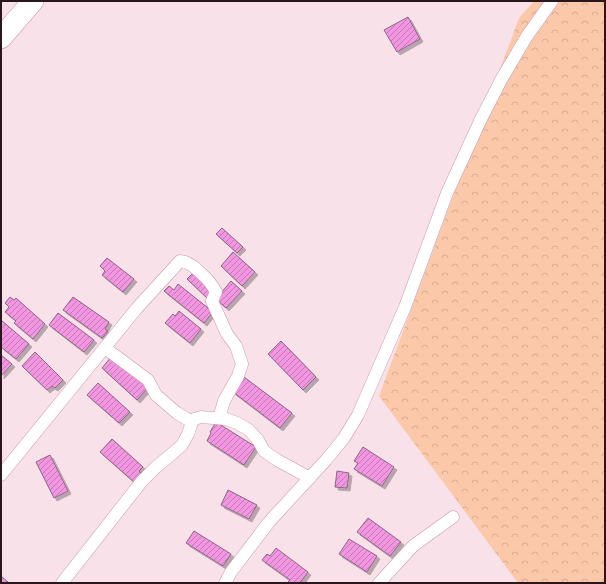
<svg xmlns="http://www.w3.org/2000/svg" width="606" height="584" viewBox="0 0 606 584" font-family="Barlow,sans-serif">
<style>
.forest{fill:url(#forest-crowns)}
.building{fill:url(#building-hatch);stroke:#8d6585;filter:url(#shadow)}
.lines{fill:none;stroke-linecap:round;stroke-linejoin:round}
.minor-casing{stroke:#cc97ac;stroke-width:13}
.trunk-casing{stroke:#cc97ac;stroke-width:22}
.minor{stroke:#fff;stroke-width:12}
.trunk{stroke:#fff;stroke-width:21}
</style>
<defs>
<pattern id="forest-crowns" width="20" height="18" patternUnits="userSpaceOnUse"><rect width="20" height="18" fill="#fbc9aa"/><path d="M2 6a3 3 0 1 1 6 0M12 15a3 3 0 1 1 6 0" fill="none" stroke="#d7ac92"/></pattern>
<pattern id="building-hatch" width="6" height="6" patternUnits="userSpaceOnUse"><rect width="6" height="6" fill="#f296e2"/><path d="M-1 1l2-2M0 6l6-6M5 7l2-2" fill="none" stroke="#c479b7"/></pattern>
<filter id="shadow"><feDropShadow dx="3" dy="3" stdDeviation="0" flood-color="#0004"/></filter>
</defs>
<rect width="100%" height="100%" fill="#f8e1e9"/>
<polygon class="forest" points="534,1 605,1 605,583 518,583 379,396 519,18"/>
<g class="building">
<polygon points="408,17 420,39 397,52 384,30"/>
<polygon points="222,228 243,247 237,253 216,234"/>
<polygon points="233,252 255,272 242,286 221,266"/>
<polygon points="107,258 134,279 123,292 102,275 105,271 100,266"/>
<polygon points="193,273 214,294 208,299 187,279"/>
<polygon points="231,281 242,291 226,308 216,299"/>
<polygon points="178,284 213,312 204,323 164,291 169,286 174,290"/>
<polygon points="10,297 14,300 16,298 45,324 33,339 14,323 16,321 5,312 9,307 5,303"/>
<polygon points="73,297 109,322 105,329 108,331 102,338 63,310"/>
<polygon points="179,311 201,329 190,343 165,323 173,314 175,316"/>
<polygon points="58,313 94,340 84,352 49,325"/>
<polygon points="1,320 29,344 16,359 1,347"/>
<polygon points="281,341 316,377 303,390 268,354"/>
<polygon points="35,352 63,380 55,388 52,386 47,390 22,366"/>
<polygon points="1,355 12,364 1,376"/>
<polygon points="112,356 148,388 137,400 102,368"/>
<polygon points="244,377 292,413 280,428 233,392"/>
<polygon points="98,383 130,412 119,423 87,395"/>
<polygon points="216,422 256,447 244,465 207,441 211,433 210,432"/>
<polygon points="112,439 143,467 139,471 142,474 135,483 100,452"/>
<polygon points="363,447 394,467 382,486 354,469 358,463 354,461"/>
<polygon points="50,455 68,491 54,498 36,462"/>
<polygon points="337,471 349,473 347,488 335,487"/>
<polygon points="228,490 257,505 249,519 221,505"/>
<polygon points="368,518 401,542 390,556 357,532"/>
<polygon points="194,531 231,554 223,566 186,543"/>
<polygon points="349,539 377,556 367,572 339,554"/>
<polygon points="276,548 308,572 300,583 287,583 290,580 262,560 267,554 270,556"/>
<polygon points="1,576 9,583 1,583"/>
</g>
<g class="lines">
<defs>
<g id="minor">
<polyline points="105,348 148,380 156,395 177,413 192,422"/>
<path d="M1,475L137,308L180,261C192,261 211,282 216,292L212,301L227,334L236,346L242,364L238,376L224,401L219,418"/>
<polyline points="62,583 142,481 156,467 173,453 182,445 188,434 192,422 194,419 201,417 226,419 237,423 249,430 258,440 264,451 277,460 310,478"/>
<polyline points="225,583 231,572 269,522 326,460 344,438 358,415 405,307 447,193 481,119 501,80 527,36 552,1"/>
<polyline points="379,583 413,546 453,517"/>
</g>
<polyline id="trunk" points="1,38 33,1"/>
</defs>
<use href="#minor" class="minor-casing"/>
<use href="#trunk" class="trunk-casing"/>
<use href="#minor" class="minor"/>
<use href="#trunk" class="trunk"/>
</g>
<rect width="606" height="584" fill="none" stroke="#2a161e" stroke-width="4"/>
</svg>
